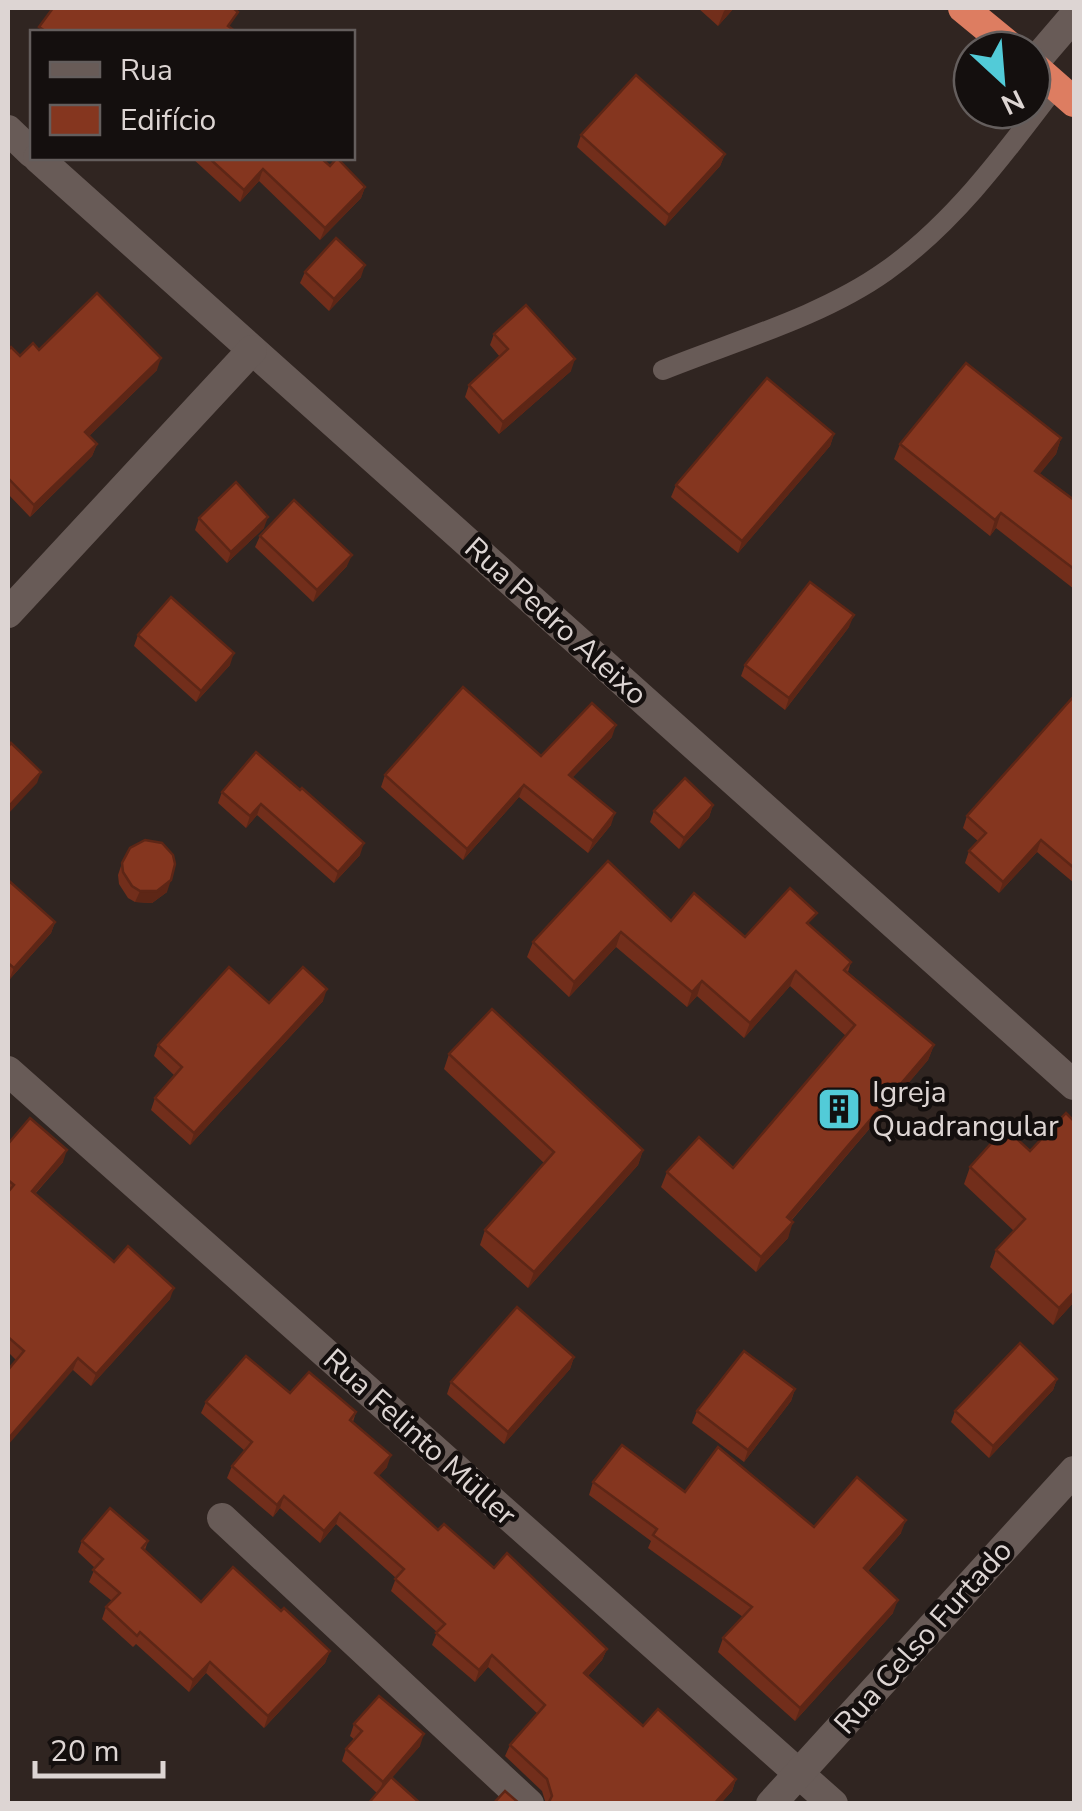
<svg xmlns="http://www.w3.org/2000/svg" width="1082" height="1811" viewBox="0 0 1082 1811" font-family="'Nunito Sans',sans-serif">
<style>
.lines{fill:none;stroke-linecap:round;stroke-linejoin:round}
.lane{stroke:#685b57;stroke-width:20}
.street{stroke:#685b57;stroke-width:30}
.highway{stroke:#dd7d61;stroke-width:30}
.wall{fill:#722e1b}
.shaded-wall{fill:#5d2616}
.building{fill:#85361f;stroke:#5d2616;stroke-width:2.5}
.labels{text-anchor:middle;stroke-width:9;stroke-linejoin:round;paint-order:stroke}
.street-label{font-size:30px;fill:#ddd5d3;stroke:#140f0e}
.poi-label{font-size:30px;fill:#ddd5d3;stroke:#140f0e;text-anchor:start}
</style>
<rect width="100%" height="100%" fill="#302521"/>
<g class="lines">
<path class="lane" d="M663,370C735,341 823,316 886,271C954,223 1006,152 1056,86"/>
<g class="street">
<polyline points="1032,65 1074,16"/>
<polyline points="8,130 32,153"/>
<polyline points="38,158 1074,1085"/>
<polyline points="8,613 252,350"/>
<polyline points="8,1071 833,1804"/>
<polyline points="222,1518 529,1804"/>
<polyline points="771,1804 1074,1471"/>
</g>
<g class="highway">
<polyline points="963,8 1014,50"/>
<polyline points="1032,65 1074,102"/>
</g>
</g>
<g class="wall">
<polygon points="698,8 734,8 718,26"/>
<polygon points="581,135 725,154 720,166 665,226 577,147"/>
<polygon points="192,158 321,158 330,166 365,187 361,198 320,240 259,181 240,202"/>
<polygon points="305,272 361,277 329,311 300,283"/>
<polygon points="494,334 571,371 499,434 465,397 469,385 500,357 490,345"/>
<polygon points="8,350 20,356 39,350 157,370 89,436 97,444 92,456 30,517 8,494"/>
<polygon points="834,434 830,446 738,553 671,497 676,485"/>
<polygon points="1061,438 1056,454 1039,474 1074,500 1074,589 996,528 990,536 894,459 900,444"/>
<polygon points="199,518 264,528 227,563 195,530"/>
<polygon points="260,536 347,566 313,602 255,547"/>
<polygon points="849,627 785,710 741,676 745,665"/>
<polygon points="138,635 230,665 196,702 134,646"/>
<polygon points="1074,696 1074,883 1037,852 999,893 965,863 969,851 978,841 963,828 967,816"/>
<polygon points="612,737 572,778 611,825 588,853 519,797 463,860 381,787 385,775 541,756"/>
<polygon points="256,752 360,855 334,883 257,815 246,828 218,803 222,792"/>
<polygon points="713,805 709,817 679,849 650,822 654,811"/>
<polygon points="122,863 167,892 152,903 135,902 128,898 119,884 118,875"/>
<polygon points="8,880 55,922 51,933 9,980 8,979"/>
<polygon points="671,921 745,937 812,927 851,962 848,972 934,1045 928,1060 791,1221 788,1238 756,1272 661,1187 667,1172 733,1168 846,1036 790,986 744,1038 697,996 687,1007 616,947 569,997 527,957 533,942"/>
<polygon points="323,1001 190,1145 151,1110 155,1098 175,1076 154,1056 158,1045 269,1003"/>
<polygon points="449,1054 643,1150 638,1165 528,1288 480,1245 485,1230 544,1163 444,1069"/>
<polygon points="1074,1121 1074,1302 1053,1325 990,1267 996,1250 1014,1231 964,1184 970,1167 1030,1151"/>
<polygon points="8,1144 63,1162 35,1194 114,1262 170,1299 91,1386 73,1370 16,1360 8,1352"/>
<polygon points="574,1357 570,1369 504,1444 447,1394 451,1382"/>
<polygon points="1057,1379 1053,1390 989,1458 951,1422 955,1411"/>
<polygon points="795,1389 791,1401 744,1462 692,1423 697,1411"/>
<polygon points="290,1393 356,1412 353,1422 387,1467 378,1476 438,1530 494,1568 607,1649 602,1660 588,1676 643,1726 736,1779 732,1791 720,1804 546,1804 542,1791 505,1756 510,1745 538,1714 488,1667 475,1682 432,1645 437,1632 391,1591 396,1578 336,1524 320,1543 280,1508 273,1517 227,1478 232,1466 245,1451 201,1413 206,1402"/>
<polygon points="593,1482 685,1492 814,1527 901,1533 868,1571 893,1613 795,1721 718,1652 723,1638 743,1617 648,1548 651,1541 589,1495"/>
<polygon points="82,1541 148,1541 145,1550 201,1602 281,1611 330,1651 325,1663 264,1728 206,1673 189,1692 136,1644 133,1647 102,1619 106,1607 112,1601 89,1582 95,1568 78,1552"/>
<polygon points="354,1724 420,1746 377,1793 342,1761 346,1749 355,1740 350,1736"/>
</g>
<g class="shaded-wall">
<polygon points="727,8 734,8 718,26 724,11"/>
<polygon points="725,154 720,166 665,226 669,215"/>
<polygon points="263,169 259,181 240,202 244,190"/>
<polygon points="365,187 361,198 320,240 325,228"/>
<polygon points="365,265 361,277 329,311 334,299"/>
<polygon points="161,358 157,370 81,444 85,432"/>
<polygon points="575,359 571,371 499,434 503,422"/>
<polygon points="834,434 830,446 738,553 742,541"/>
<polygon points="1061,438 1056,454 1029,487 1035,471"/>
<polygon points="97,444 92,456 30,517 34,505"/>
<polygon points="1001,513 996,528 990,536 995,520"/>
<polygon points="268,517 264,528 227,563 231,552"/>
<polygon points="352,555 347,566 313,602 317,590"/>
<polygon points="854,615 849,627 785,710 789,698"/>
<polygon points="234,653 230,665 196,702 201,691"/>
<polygon points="616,725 612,737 564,786 569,775"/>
<polygon points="41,772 37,783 8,814 8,807"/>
<polygon points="524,785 519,797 463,860 467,849"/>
<polygon points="261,804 257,815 246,828 250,816"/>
<polygon points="713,805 709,817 679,849 684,838"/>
<polygon points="615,813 611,825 588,853 593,841"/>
<polygon points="1041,840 1037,852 999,893 1003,882"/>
<polygon points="364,843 360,855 334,883 338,872"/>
<polygon points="171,880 167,892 152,903 135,902 140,891"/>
<polygon points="55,922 51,933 9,980 14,968"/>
<polygon points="621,932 616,947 569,997 574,982"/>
<polygon points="796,971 790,986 744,1038 750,1023"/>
<polygon points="702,981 697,996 687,1007 692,992"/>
<polygon points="327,989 323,1001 190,1145 194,1133"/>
<polygon points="934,1045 928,1060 781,1232 787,1217"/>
<polygon points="67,1150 63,1162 27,1202 32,1191"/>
<polygon points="643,1150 638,1165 528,1288 534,1272"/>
<polygon points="793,1222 788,1238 756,1272 761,1257"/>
<polygon points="174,1288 170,1299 91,1386 96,1374"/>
<polygon points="1074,1292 1074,1302 1053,1325 1059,1308"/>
<polygon points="574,1357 570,1369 504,1444 508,1432"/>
<polygon points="78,1358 73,1370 8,1445 8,1439"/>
<polygon points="1057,1379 1053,1390 989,1458 993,1446"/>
<polygon points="795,1389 791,1401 744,1462 748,1450"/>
<polygon points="391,1455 387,1467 371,1485 375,1473"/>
<polygon points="284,1496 280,1508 273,1517 277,1505"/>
<polygon points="340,1513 336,1524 320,1543 324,1531"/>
<polygon points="906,1520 901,1533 859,1581 864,1568"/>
<polygon points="898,1600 893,1613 795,1721 800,1708"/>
<polygon points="607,1649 602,1660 580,1684 584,1673"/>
<polygon points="330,1651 325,1663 264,1728 268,1716"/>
<polygon points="492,1655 488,1667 475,1682 479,1670"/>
<polygon points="210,1662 206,1673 189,1692 193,1680"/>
<polygon points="424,1734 420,1746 378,1794 383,1782"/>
<polygon points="736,1779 732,1791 720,1804 714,1804"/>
</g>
<g class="building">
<polygon points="53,8 233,8 238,12 228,26 236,32 47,32 39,27"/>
<polygon points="636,75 725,154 669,215 581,135"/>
<polygon points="209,158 321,158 330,166 337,158 365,187 325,228 263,169 244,190"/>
<polygon points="336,238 365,265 334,299 305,272"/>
<polygon points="97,293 161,358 85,432 97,444 34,505 8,478 8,350 11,347 20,356 33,343 39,350"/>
<polygon points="526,305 575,359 503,422 469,385 508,349 494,334"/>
<polygon points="966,363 1061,438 1035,471 1074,500 1074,569 1001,513 995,520 900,444"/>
<polygon points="767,378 834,434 742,541 676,485"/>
<polygon points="236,482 268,517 231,552 199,518"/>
<polygon points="294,500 352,555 317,590 260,536"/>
<polygon points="810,582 854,615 789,698 745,665"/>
<polygon points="171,597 234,653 201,691 138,635"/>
<polygon points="463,687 541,756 592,703 616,725 569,775 615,813 593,841 524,785 467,849 385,775"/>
<polygon points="1074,696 1074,868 1041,840 1003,882 969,851 986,833 967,816"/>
<polygon points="11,743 41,772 8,807 8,747"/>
<polygon points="256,752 300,790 302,788 364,843 338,872 261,804 250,816 222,792"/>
<polygon points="685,778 713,805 684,838 654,811"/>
<polygon points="145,840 162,843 173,855 175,864 171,880 157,891 140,891 132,886 123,872 122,863 130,848"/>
<polygon points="608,861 671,921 694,893 745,937 790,888 817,913 807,923 851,962 844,970 934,1045 787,1217 793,1222 761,1257 667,1172 699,1137 733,1168 855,1025 796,971 750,1023 702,981 692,992 621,932 574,982 533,942"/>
<polygon points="8,880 55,922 14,968 8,963"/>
<polygon points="229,967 269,1003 303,967 327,989 194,1133 155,1098 182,1067 158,1045"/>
<polygon points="492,1009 643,1150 534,1272 485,1230 554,1152 449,1054"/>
<polygon points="1066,1113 1074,1121 1074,1292 1059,1308 996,1250 1025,1219 970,1167 1005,1128 1030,1151"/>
<polygon points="30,1118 67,1150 32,1191 114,1262 128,1246 174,1288 96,1374 78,1358 8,1439 8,1370 24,1351 8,1337 8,1192 14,1185 8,1180 8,1144"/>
<polygon points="517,1307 574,1357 508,1432 451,1382"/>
<polygon points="1020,1343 1057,1379 993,1446 955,1411"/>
<polygon points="744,1351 795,1389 748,1450 697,1411"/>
<polygon points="246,1356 290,1393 309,1372 356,1412 350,1420 391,1455 375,1473 438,1530 444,1524 494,1568 507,1553 607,1649 584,1673 643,1726 658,1709 736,1779 714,1804 548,1804 552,1796 547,1779 510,1745 545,1705 492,1655 479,1670 436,1633 445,1624 395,1579 404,1569 340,1513 324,1531 284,1496 277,1505 232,1466 252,1442 206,1402"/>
<polygon points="622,1445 685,1492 718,1447 814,1527 857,1477 906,1520 864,1568 898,1600 800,1708 723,1638 752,1607 653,1535 657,1529 593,1482"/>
<polygon points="110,1508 148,1541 142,1548 201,1602 233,1567 281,1611 284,1608 330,1651 268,1716 210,1662 193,1680 140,1632 137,1636 106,1607 120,1593 93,1570 103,1559 82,1541"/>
<polygon points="379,1696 424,1734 383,1782 346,1749 362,1731 354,1724"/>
<polygon points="391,1777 421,1804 368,1804"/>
<polygon points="505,1791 520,1804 493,1804"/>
</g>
<defs>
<symbol id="building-square" viewBox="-11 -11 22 22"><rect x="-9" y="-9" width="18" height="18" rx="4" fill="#52cbd8" stroke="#140f0e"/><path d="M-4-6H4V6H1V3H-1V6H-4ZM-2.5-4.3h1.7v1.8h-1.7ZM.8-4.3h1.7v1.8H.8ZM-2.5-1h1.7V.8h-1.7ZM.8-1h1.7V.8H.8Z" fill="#111"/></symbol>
</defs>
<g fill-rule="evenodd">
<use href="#building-square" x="814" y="1084" width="50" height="50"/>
</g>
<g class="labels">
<g class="street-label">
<text transform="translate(556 621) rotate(42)" y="10">Rua Pedro Aleixo</text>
<text transform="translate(420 1437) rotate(42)" y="10">Rua Felinto Müller</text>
<text transform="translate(923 1637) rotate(-48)" y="10">Rua Celso Furtado</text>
</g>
<g class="poi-label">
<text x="872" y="1102">Igreja<tspan x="872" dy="34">Quadrangular</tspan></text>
</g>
</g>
<rect width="1082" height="1811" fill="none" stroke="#ddd5d3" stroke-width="20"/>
<rect x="30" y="30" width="325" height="130" fill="#140f0e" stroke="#645e5d" stroke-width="2.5"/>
<rect x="50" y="62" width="50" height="15" fill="#685b57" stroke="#645e5d" stroke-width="2.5"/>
<text x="120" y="80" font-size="30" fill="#ddd5d3">Rua</text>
<rect x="50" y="105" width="50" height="30" fill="#85361f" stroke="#645e5d" stroke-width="2.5"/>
<text x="120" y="130" font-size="30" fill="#ddd5d3">Edifício</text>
<g transform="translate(1002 80) rotate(154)"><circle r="48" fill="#140f0e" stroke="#645e5d" stroke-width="2.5"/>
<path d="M0-8L18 38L0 25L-18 38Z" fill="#52cbd8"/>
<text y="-15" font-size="28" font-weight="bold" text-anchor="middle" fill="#ddd5d3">N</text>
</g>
<path d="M35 1761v15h128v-15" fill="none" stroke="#ddd5d3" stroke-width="5"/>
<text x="50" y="1761" font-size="30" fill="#ddd5d3" stroke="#140f0e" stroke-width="8" paint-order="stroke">20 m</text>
</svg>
